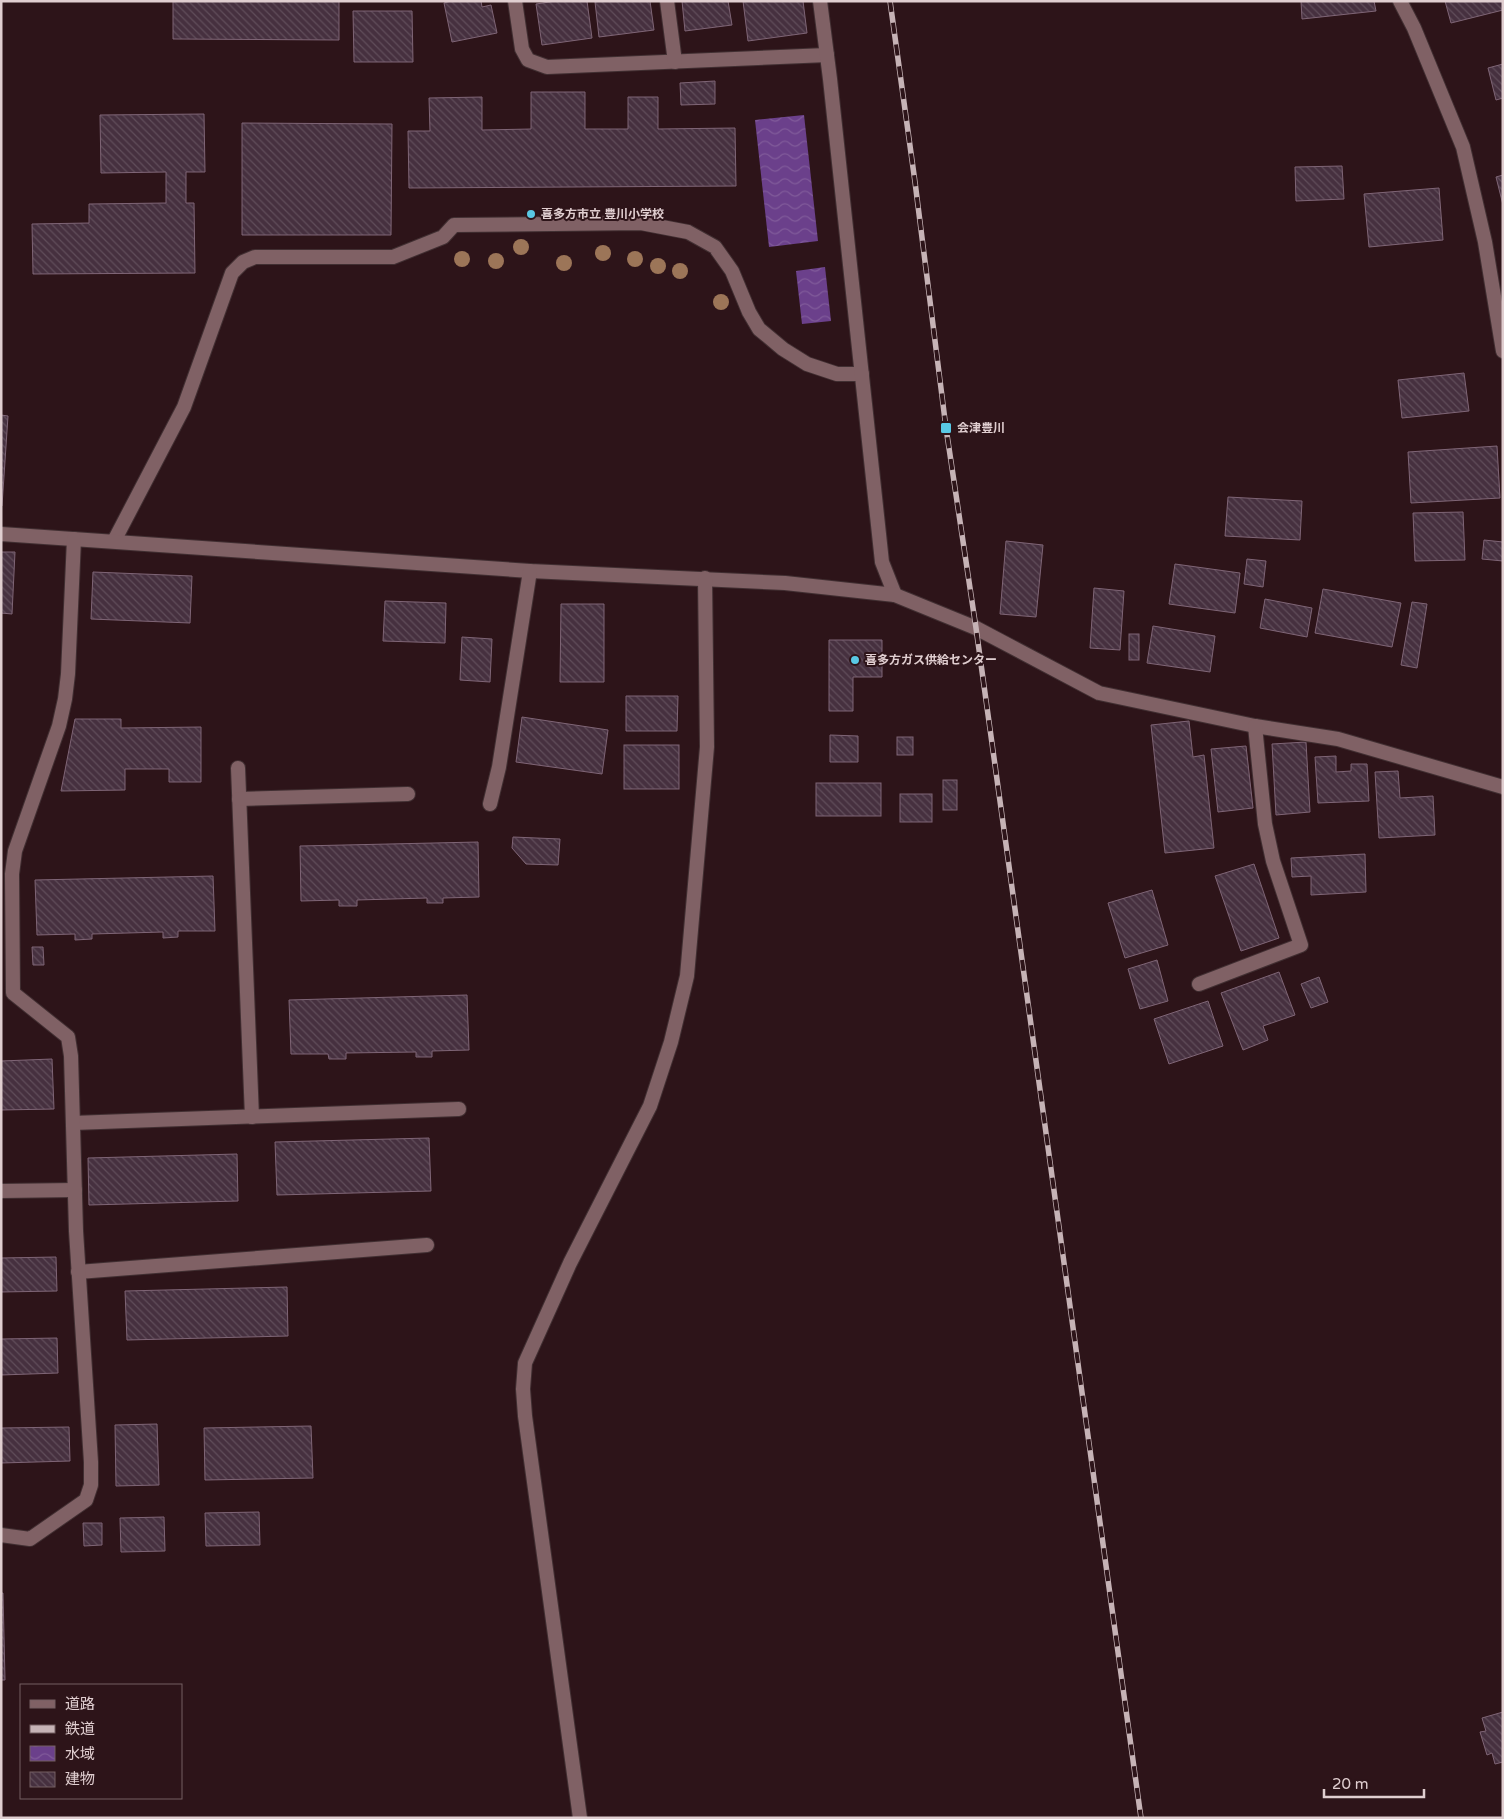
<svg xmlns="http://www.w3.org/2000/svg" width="1504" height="1819" viewBox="0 0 1504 1819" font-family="'Varela Round','Noto Sans JP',sans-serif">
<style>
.water{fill:url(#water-waves)}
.building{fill:url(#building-back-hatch);stroke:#7f6576}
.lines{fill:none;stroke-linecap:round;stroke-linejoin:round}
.service-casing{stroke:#412f32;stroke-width:16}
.minor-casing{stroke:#412f32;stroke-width:16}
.service{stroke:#806165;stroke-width:14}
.minor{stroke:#806165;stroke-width:14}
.rail-casing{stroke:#c6b3b6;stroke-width:5.5}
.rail{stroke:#2d1419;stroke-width:4;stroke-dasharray:11;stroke-linecap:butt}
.tree{fill:#9c7558}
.poi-dot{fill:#59c8e4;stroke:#2d1419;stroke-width:2}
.labels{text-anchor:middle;stroke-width:4;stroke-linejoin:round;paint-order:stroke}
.poi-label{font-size:12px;font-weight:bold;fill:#e0ced0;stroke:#2d1419;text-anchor:start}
</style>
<defs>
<pattern id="water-waves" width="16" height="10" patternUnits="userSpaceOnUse" patternTransform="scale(1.25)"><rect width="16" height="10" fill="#6b408b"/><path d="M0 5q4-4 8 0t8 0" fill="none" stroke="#805a9a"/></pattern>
<pattern id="building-back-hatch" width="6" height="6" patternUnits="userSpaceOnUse" patternTransform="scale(1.25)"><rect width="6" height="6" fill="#46303f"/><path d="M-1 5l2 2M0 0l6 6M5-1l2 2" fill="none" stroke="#604d5a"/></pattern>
</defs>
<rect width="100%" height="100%" fill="#2d1419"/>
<g class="water">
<polygon points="804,115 818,241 769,247 755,120"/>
<polygon points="825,267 831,321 802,324 796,271"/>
</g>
<g class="building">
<polygon points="173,1 339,1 339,40 173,39"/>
<polygon points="451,1 481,1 482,7 491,5 497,33 452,42 444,3"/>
<polygon points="556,1 587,1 592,38 542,45 536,4"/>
<polygon points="601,1 650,1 654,30 599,37 595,2"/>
<polygon points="682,1 728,1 732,25 685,31"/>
<polygon points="743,1 803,1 807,33 748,41"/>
<polygon points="1301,1 1374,1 1376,11 1302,19"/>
<polygon points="1445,1 1503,1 1503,10 1451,23"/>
<polygon points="353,11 412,11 413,62 354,62"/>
<polygon points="1503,64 1503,98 1496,100 1488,68"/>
<polygon points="715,81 715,104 681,105 680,83"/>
<polygon points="531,92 585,92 585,129 628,129 628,97 658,97 658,129 735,128 736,186 409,188 408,131 430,131 429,98 482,97 482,130 531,129"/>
<polygon points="204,114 205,172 186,172 186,203 194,203 195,273 33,274 32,224 89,223 89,204 166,203 166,172 101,173 100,115"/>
<polygon points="242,123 392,124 391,235 242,235"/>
<polygon points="1342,166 1344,199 1296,201 1295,167"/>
<polygon points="1503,175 1503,205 1496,177"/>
<polygon points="1439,188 1443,240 1369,247 1364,194"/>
<polygon points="1464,373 1469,411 1402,418 1398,380"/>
<polygon points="1,415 8,416 2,506 1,506"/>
<polygon points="1497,446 1500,498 1411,503 1408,452"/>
<polygon points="1228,497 1302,501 1300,540 1225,536"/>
<polygon points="1463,512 1465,560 1415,561 1413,513"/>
<polygon points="1484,540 1503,542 1503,561 1482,559"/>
<polygon points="1006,541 1043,545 1036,617 1000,614"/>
<polygon points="1,552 15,552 12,614 1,613"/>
<polygon points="1247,559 1266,561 1263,587 1244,584"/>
<polygon points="1175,564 1240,573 1235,613 1169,604"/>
<polygon points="93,572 192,576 190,623 91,619"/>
<polygon points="1094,588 1124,591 1120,650 1090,648"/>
<polygon points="1323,589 1401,603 1392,647 1315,633"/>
<polygon points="1265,599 1312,608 1307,637 1260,628"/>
<polygon points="385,601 446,603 445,643 383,641"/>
<polygon points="1412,602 1427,604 1417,668 1401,665"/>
<polygon points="561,604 604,604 604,682 560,682"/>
<polygon points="1153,626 1215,636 1210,672 1147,663"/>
<rect x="1129" y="634" width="10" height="26"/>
<polygon points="462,637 492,639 490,682 460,680"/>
<polygon points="829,640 882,640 882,677 853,677 853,711 829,711"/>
<polygon points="626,696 678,696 677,731 626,731"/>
<polygon points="522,717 608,730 602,774 516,762"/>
<polygon points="75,719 121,719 121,728 201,727 201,782 169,782 169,769 125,769 125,790 61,791"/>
<polygon points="1189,721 1193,757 1204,755 1214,848 1165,853 1151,725"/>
<polygon points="830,735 858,736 858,762 830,762"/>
<rect x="897" y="737" width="16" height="18"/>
<polygon points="1306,742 1310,812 1276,815 1272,744"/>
<rect x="624" y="745" width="55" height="44"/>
<polygon points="1246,746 1253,808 1218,812 1211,749"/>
<polygon points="1336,756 1336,772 1351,771 1351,764 1367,764 1369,801 1318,803 1315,757"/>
<polygon points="1398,771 1400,798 1433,796 1435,835 1379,838 1375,772"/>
<rect x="943" y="780" width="14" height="30"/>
<rect x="816" y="783" width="65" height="33"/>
<rect x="900" y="794" width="32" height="28"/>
<polygon points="513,837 560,839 558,865 526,864 512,848"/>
<polygon points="478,842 479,897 443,898 443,903 427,903 427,898 357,900 357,906 339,906 339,900 301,901 300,846"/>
<polygon points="1365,854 1366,892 1311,895 1311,876 1292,877 1291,858"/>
<polygon points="1254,864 1279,938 1241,951 1215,876"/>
<polygon points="213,876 215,931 178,931 178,937 163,938 163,932 92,934 92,939 75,940 75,934 37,935 35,880"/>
<polygon points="1152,890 1168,945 1125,958 1108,903"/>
<polygon points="32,947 43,947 44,965 33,965"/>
<polygon points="1157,960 1168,1001 1140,1009 1128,969"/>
<polygon points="1279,972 1295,1015 1263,1026 1268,1040 1243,1050 1221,993"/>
<polygon points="1319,977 1328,1002 1311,1008 1301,984"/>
<polygon points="467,995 469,1050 432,1051 432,1057 416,1057 416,1052 346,1053 346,1059 329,1059 328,1054 291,1054 289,1000"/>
<polygon points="1208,1001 1223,1046 1169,1064 1154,1019"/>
<polygon points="52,1059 54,1109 1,1110 1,1061"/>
<polygon points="429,1138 431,1191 277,1195 275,1142"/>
<polygon points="237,1154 238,1201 89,1205 88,1158"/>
<polygon points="56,1257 57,1291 1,1292 1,1258"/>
<polygon points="287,1287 288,1336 127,1340 125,1291"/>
<polygon points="57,1338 58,1373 1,1375 1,1339"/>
<polygon points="157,1424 159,1485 116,1486 115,1425"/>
<polygon points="311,1426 313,1478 205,1480 204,1428"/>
<polygon points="69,1427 70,1461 1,1463 1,1428"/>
<polygon points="259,1512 260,1545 206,1546 205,1513"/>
<polygon points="164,1517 165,1551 121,1552 120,1518"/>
<polygon points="83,1523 102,1523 102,1545 84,1546"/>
<polygon points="1,1593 3,1593 5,1680 1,1680"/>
<polygon points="1503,1712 1503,1762 1495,1764 1492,1753 1487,1755 1480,1732 1486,1731 1482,1718"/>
</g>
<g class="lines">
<defs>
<polyline id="service" points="114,541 184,407 232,273 243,262 255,257 393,257 443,237 454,225 641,223 688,232 715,247 732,271 749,312 759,329 783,349 807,364 837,374 862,374"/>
<g id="minor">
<polyline points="515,1 522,49 528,60 547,67 827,55"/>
<polyline points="667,1 675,62"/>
<polyline points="820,1 830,79 882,562 895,595"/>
<polyline points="1400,1 1414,28 1463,147 1485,242 1503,351"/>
<polyline points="1,534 530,571 785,583 895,595 976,628 1099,693 1255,726 1338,739 1503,787"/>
<polyline points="238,768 252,1117"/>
<polyline points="239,799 408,794"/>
<polyline points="490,804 499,767 530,571"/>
<polyline points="1199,984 1301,945 1273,861 1265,824 1255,726"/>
<polyline points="73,1123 459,1109"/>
<polyline points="1,1191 75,1190"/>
<polyline points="78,1272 427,1245"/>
<polyline points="1,1535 30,1539 86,1500 91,1485 91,1462 76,1231 71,1056 68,1037 13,993 12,874 15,851 59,726 65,699 68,674 74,539"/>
<polyline points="580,1818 525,1416 523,1389 525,1363 570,1263 650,1106 671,1042 687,976 707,747 705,578"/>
</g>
</defs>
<use href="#service" class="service-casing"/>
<use href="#minor" class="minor-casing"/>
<use href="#service" class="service"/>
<use href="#minor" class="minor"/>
<defs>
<polyline id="rail" points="890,1 915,182 946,428 976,628 1141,1818"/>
</defs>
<use href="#rail" class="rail-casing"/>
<use href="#rail" class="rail"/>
</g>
<g class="tree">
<circle cx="521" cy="247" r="8"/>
<circle cx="603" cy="253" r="8"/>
<circle cx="462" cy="259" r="8"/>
<circle cx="635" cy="259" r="8"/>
<circle cx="496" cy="261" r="8"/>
<circle cx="564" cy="263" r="8"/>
<circle cx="658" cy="266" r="8"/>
<circle cx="680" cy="271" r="8"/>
<circle cx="721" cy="302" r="8"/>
</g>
<g class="poi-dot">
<circle cx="531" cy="214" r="5"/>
<rect x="940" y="422" width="12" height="12" rx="2.5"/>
<circle cx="855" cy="660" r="5"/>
</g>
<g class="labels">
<g class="poi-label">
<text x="541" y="218">喜多方市立 豊川小学校</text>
<text x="957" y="432">会津豊川</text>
<text x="865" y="664">喜多方ガス供給センター</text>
</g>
</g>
<rect width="1504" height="1819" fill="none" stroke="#e0ced0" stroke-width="5"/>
<rect x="20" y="1684" width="162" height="115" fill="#2d1419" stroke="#755e62"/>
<rect x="30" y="1700" width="25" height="8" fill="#806165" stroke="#755e62"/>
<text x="65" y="1709" font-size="15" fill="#e0ced0">道路</text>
<rect x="30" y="1725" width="25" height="8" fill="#c6b3b6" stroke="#755e62"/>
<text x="65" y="1734" font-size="15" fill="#e0ced0">鉄道</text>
<rect x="30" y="1746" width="25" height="15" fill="url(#water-waves)" stroke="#755e62"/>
<text x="65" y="1759" font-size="15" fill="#e0ced0">水域</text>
<rect x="30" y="1772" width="25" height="15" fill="url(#building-back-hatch)" stroke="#755e62"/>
<text x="65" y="1784" font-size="15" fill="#e0ced0">建物</text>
<path d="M1324 1789v8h100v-8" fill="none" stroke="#e0ced0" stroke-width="2.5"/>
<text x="1332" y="1789" font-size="15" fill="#e0ced0" stroke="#2d1419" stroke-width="4" paint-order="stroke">20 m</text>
</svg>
